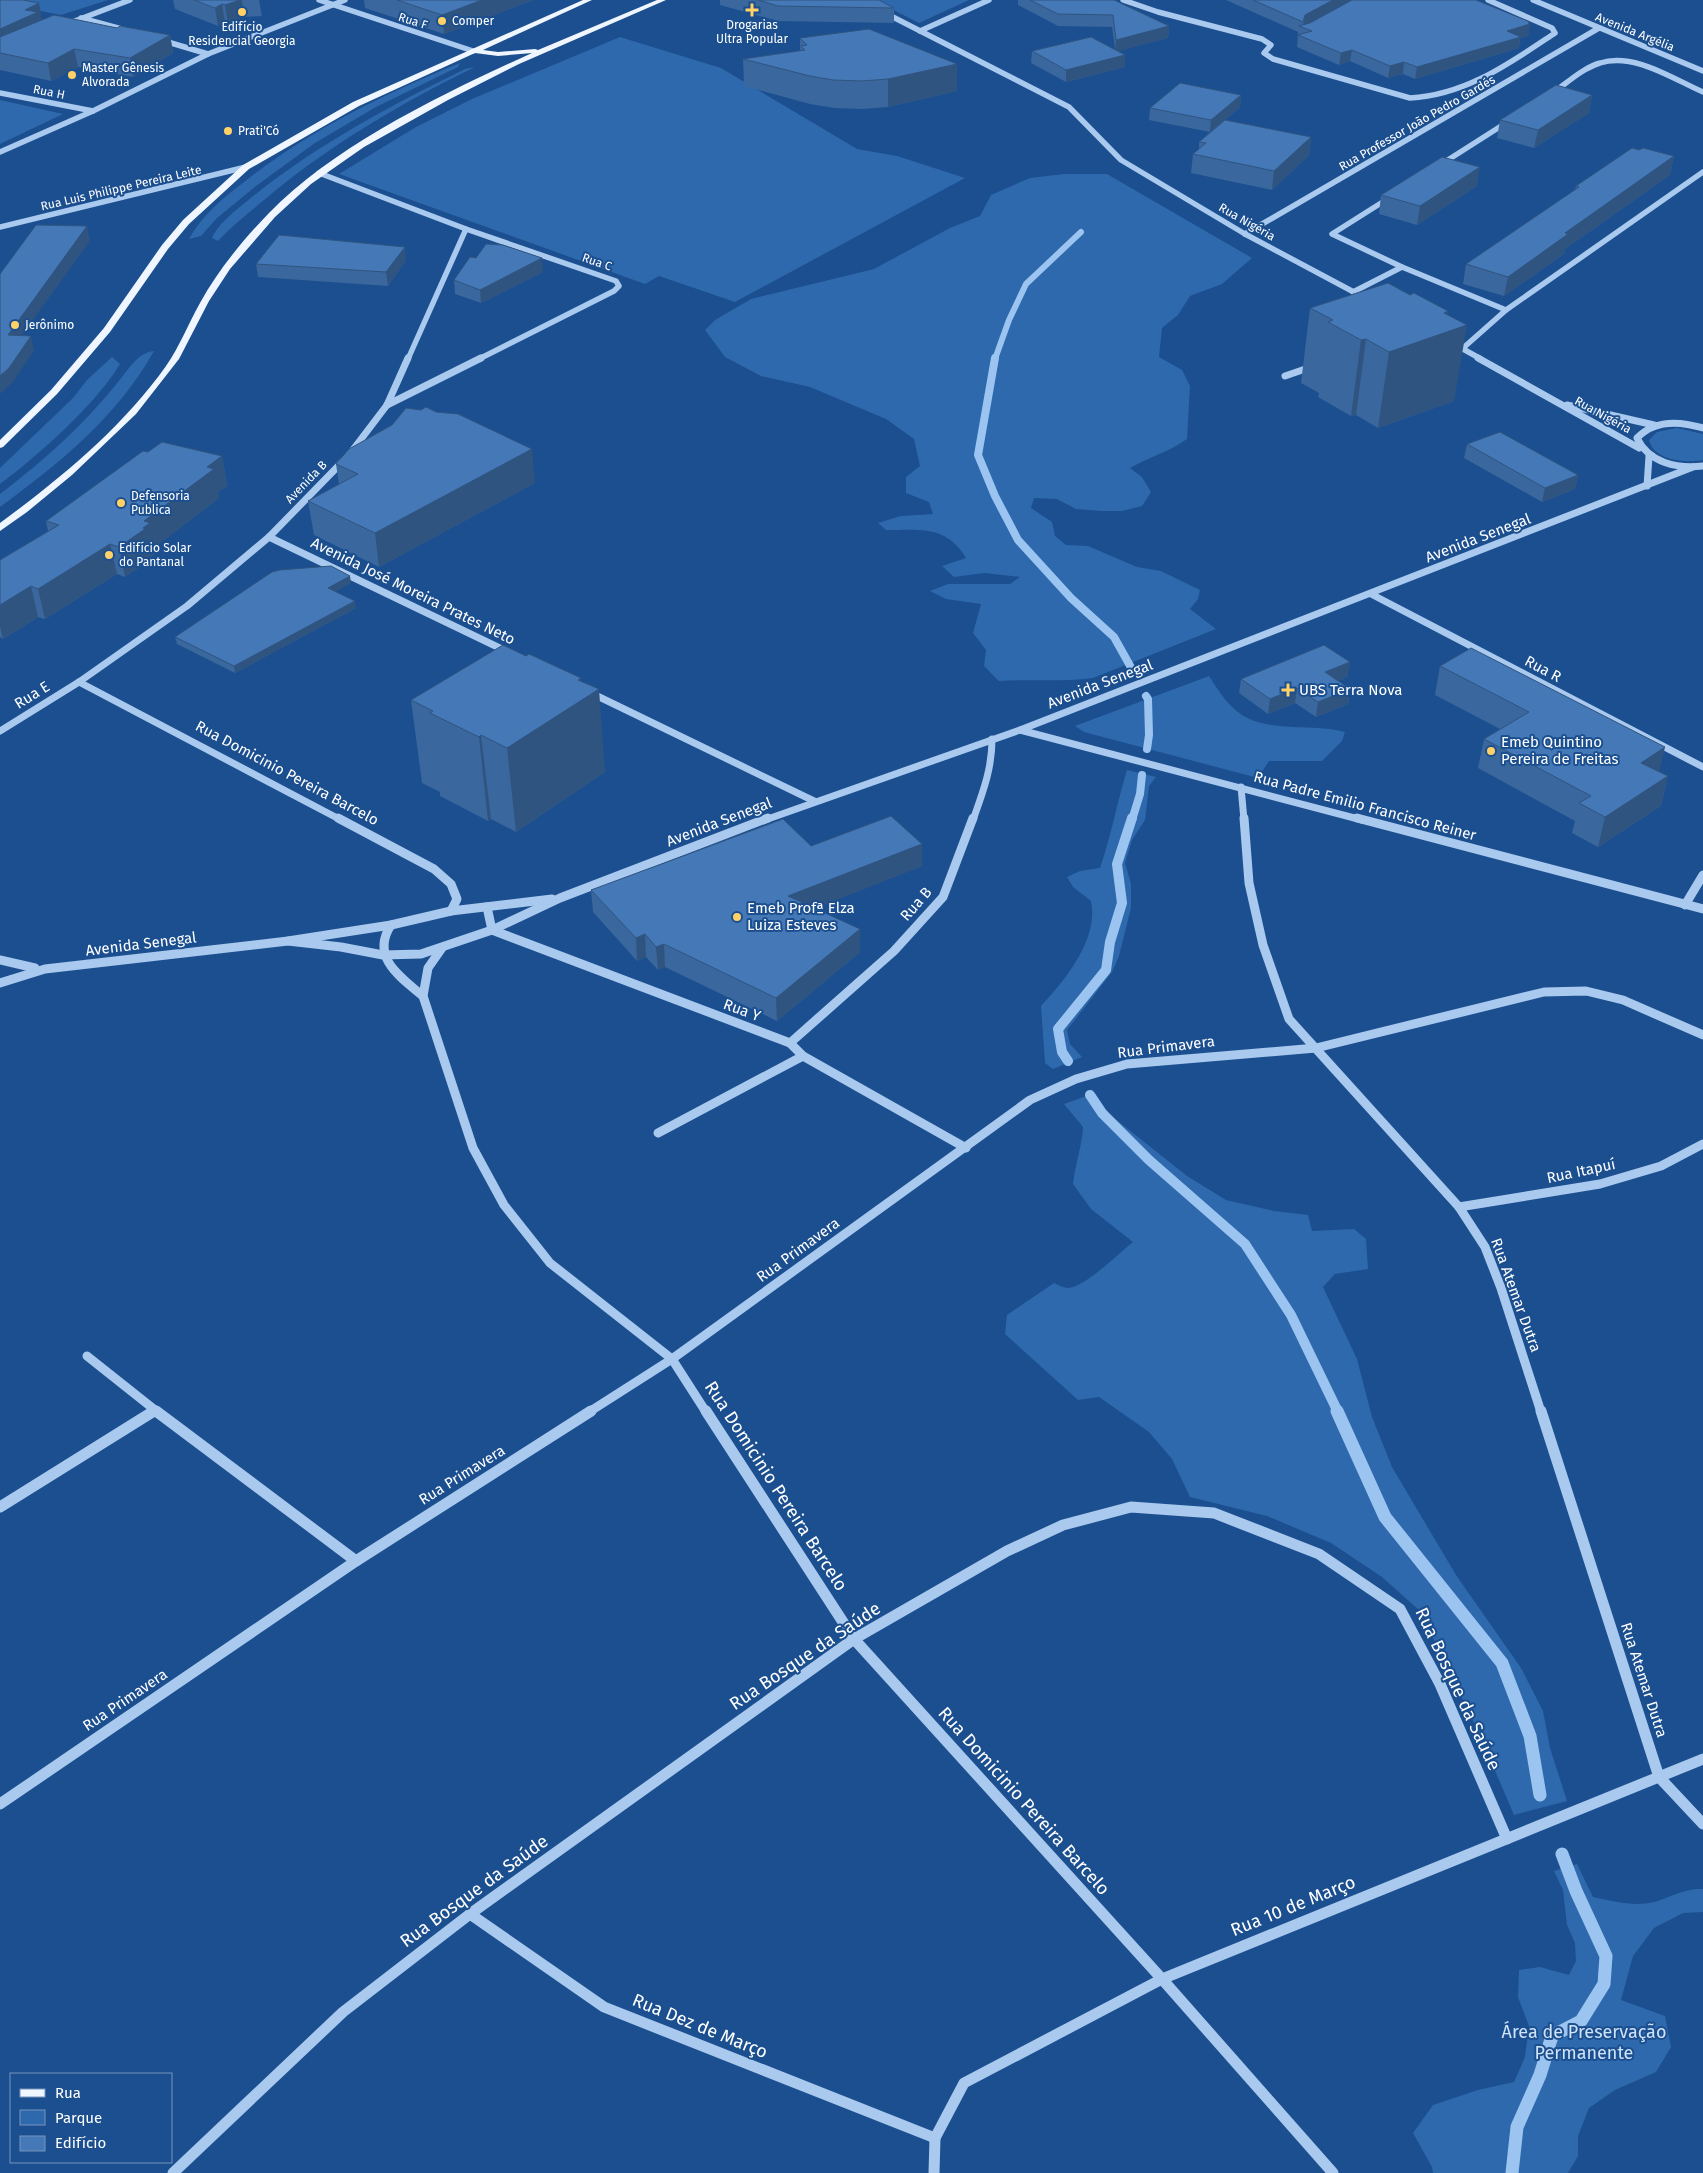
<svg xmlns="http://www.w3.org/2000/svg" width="1703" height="2173" viewBox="0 0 1703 2173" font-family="'Fira Sans',sans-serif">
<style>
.green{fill:#2e69ad}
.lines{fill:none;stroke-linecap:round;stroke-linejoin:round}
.stream-far3{stroke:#9cc4f0;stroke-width:6}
.stream-far2{stroke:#9cc4f0;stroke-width:8}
.stream-far1{stroke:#9cc4f0;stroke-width:10}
.stream{stroke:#9cc4f0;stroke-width:13}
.minor-far3{stroke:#a9c9ee;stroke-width:5.5}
.minor-far2{stroke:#a9c9ee;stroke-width:7}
.minor-far1{stroke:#a9c9ee;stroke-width:9}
.minor{stroke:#a9c9ee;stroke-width:11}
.major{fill:#f0f6ff;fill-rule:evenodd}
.wall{fill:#3a679d}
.shaded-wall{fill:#305480}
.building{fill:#4478b7;stroke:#305480}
.poi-dot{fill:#ffd166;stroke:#1b4f8f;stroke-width:2}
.labels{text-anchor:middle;stroke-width:4;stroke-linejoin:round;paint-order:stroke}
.far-street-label{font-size:12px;fill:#fff;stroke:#1b4f8f}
.far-poi-label{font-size:12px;fill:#fff;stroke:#1b4f8f;text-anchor:start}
.street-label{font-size:15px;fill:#fff;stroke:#1b4f8f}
.poi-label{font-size:15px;fill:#fff;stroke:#1b4f8f;text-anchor:start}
.near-street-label{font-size:18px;fill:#fff;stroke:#1b4f8f}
.near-park-label{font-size:18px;fill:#cfe3fa;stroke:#1b4f8f}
</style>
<rect width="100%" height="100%" fill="#1b4f8f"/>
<g class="green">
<polygon points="0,0 108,0 61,15 0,3"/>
<polygon points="874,0 969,0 919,23"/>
<polygon points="620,37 721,68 857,149 897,156 965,178 735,302 659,276 645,284 339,174 416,127 472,99"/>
<path d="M460,63L458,67L376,107L315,143L256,186L217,218L201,236L189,239C202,215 223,198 244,182C308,131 384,94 460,63Z"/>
<path d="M475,67C397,105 323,149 257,206C244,217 230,228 218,241L212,238C219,222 239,208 252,197C318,144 390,106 465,69Z"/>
<polygon points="0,100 63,114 0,144"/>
<path d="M1064,174H1107L1252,258L1222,284L1190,296L1178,315L1162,328L1159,357L1182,370L1190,386L1187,439C1169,452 1149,457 1130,468L1142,477L1151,492L1142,506L1122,511H1101L1076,509L1057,499L1034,498L1031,508L1052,522L1055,536L1066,545L1088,546L1137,567L1161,571L1200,590L1198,599L1190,609L1216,629L1093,678C1062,682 1030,679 999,681L984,666L986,650L973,633L981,604L946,599L930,591L948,584H1010L1020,577L984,573L954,577L942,566L966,558C946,525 921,530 886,530L878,523L901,516L933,514L929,502L906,493V477L920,466L914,439L886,419L810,387L761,376L725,357L705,330L715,320L751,299L874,269L950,228L980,216L991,195L1030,178Z"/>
<path d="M154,351C118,416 60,463 0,507V494C43,461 84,425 118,382C129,369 137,353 154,351Z"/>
<path d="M112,357L120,364C96,404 38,456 0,484V468L73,398L87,380Z"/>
<path d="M1677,428L1703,434V460C1686,463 1654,461 1649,440L1657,432Z"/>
<path d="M1209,676C1218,690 1228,706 1242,715C1271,733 1313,723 1345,732L1342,741L1322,761H1269L1258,778L1084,732L1075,726Z"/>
<path d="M1127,770L1156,777L1149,786L1145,820L1132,840L1125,863L1131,884V908L1119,956L1112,972L1067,1030L1070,1044L1082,1057L1053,1069L1045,1063L1041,1006C1065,980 1099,939 1091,901L1073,887L1067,877L1080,871L1100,868C1111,836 1117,803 1127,770Z"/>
<path d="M1095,1093L1109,1114L1187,1176L1226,1200L1274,1211L1308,1215L1312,1231L1354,1229L1366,1239L1368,1269L1335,1274L1323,1287L1357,1359L1372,1417L1392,1467L1456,1575L1521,1668L1543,1711L1550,1748L1567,1801L1514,1815L1477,1729L1420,1611L1382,1577L1331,1543L1267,1516L1190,1497L1172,1459L1149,1432L1099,1397L1078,1400L1005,1334L1007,1315L1054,1283C1058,1285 1064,1288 1069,1288C1086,1286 1118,1254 1133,1242L1091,1209L1073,1184C1075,1165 1082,1146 1083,1127L1064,1104Z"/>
<path d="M1577,1864L1593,1897C1612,1901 1634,1907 1654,1902C1672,1897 1684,1888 1703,1889V1912L1683,1913L1654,1928L1633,1956L1621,2000L1665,2016L1671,2047L1656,2072L1615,2090L1589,2108L1578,2136V2156L1568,2173H1433L1432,2167L1413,2133L1433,2105L1478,2090L1514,2082L1525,2057L1529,2026L1518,1997L1519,1970L1540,1967L1569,1975L1576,1961L1575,1943L1567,1925L1563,1890L1554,1871Z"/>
</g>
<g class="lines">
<polyline class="stream-far3" points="995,359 1009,320 1026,284 1081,232"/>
<g class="stream-far2">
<polyline points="995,358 978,455 995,496 1018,540 1071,598 1114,637 1133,671"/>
<polyline points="1146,696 1148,699 1149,735 1147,749"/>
<polyline points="1132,820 1140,794 1142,775"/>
</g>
<g class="stream-far1">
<polyline points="1068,1061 1062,1052 1058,1029 1106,970 1110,942 1122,903 1117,864 1132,818"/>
<polyline points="1090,1095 1102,1113 1149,1160 1245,1244 1291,1315 1338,1412"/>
</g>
<g class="stream">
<polyline points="1337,1411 1385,1517 1502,1663 1530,1736 1540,1795"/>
<polyline points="1512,2173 1517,2127 1540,2075 1552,2036 1581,2021 1604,1984 1606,1956 1576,1891 1562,1854"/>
</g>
<g class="minor-far3">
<polyline points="319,0 473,51"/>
<path d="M1123,0L1158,12L1262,39L1271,45L1264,53L1273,59L1410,98C1466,95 1510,63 1555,33L1552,28L1488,0"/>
<polyline points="1533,0 1703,71"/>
<polyline points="885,13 1069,107 1121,160 1245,234 1365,298"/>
<polyline points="81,18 129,31"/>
<polyline points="67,24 130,0"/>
<polyline points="920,31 989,0"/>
<polyline points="161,40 208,54"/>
<path d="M1554,92C1568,82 1583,68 1600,63C1634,52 1673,79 1703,92"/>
<polyline points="0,93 93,111"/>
<polyline points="0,152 93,111 208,54 345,0"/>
<polyline points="1440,165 1509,121"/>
<polyline points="319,173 466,229 616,281 619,286 614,291 479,359"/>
<polyline points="1389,198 1332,234 1402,267 1506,310"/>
<polyline points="0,227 246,167"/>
<polyline points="1245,234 1599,28"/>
<polyline points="1353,292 1402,267"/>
<polyline points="1454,344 1481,359"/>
<polyline points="1462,349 1506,310 1703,172"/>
<polyline points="408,359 466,229"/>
</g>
<g class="minor-far2">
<polyline points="1478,358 1639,448"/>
<polyline points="1285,376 1314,366"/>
<polyline points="387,405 481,358"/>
<polyline points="1567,405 1654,425"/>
<path d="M1703,428C1680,421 1655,419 1637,438C1649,463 1677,469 1703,466"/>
<polyline points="1647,486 1649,456"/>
<polyline points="269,537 508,652"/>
<polyline points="1371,594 1703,767"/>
<polyline points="79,682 341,820"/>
<polyline points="589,692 814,801"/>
<polyline points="1020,730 1362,820"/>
<polyline points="0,731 79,682 187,606 269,537 349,455 387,405 408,358"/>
<polyline points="1241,787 1244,820"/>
<polyline points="765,820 1020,730 1693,467"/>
<path d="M973,820C983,792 992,769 992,739"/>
</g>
<g class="minor-far1">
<polyline points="338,818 434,869 451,884 457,899 451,911"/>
<polyline points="1244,818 1249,883 1263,945 1289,1019 1459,1207 1485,1247 1501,1288 1541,1412"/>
<polyline points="1357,818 1703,909"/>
<polyline points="1685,905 1703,875"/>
<polyline points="487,907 492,930 790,1043 803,1056 966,1148"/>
<path d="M391,925C370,957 400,977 423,996"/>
<polyline points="288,941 341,947 383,955 421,954 492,930 560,898 768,818"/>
<polyline points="442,948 428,968 423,996 473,1148 504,1205 550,1263 672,1359 706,1412"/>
<polyline points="0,960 35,968"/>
<polyline points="0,983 45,969 288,941 391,925 451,911 552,899"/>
<polyline points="790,1043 894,951 943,897 973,818"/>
<polyline points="658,1133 803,1056"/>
<polyline points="1459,1207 1600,1184 1661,1166 1703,1144"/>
<polyline points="87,1356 155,1410"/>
<polyline points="152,1412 155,1410 158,1412"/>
<polyline points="589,1412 672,1359 1030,1100 1076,1079 1127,1064 1316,1048 1544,992 1586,991 1623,1000 1703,1035"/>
</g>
<g class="minor">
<polyline points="156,1411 356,1561"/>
<polyline points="706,1411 854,1639 1162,1979 1333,2173"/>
<polyline points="1541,1411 1659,1777 1703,1824"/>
<polyline points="0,1507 154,1411"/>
<polyline points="0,1804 356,1561 591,1411"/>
<polyline points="470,1914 604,2007 935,2138"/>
<polyline points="173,2173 343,2012 470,1914 854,1639 1007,1551 1063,1525 1131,1507 1214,1513 1319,1554 1400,1609 1440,1684 1507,1839"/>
<polyline points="934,2173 935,2138 964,2083 1162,1979 1703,1759"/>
</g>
<path class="major" d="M583,0H592L483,50L498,52L535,49L538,50L657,0H666L519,64L448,100L364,147L311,184L275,217L230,269L209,301L179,359L136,414L72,475L27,512L0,531V523C61,478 122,428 166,366C180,346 188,324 200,303C218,270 243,240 269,213C335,145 446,92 532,53L498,56L475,53L359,106L249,169L189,224L168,249L110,332L57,394L3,447L0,448V440L51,390L104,328L162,245L183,220L243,165L353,102Z"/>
</g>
<g class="wall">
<polygon points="0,0 42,20 117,28 170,35 173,53 133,77 78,67 51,81 0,70"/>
<polygon points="173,0 259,0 262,16 244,17 228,23 225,22 218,26 175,9"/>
<polygon points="364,0 533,0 444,34 365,8"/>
<polygon points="720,0 879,0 894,8 894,23 778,21 720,5"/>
<polygon points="1018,0 1114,0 1169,26 1168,38 1118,51 1125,55 1125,67 1066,82 1031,63 1032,51 1115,49 1112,27 1058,26 1018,5"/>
<polygon points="1226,0 1476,0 1530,22 1528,36 1520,38 1519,48 1415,79 1403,74 1388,78 1350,61 1339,65 1297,47 1298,32"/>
<polygon points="800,38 957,91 888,107 862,109 834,108 810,104 744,86 743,59 800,51"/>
<polygon points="1241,95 1240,107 1225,120 1311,137 1309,155 1272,190 1191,173 1193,154 1199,149 1199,142 1210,132 1149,120 1150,108"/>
<polygon points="1592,95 1589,113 1534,148 1497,138 1500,120"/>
<polygon points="1639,150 1674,156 1670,175 1565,249 1565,253 1504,296 1463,284 1466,264 1575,190 1576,186"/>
<polygon points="1477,186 1417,225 1379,214 1381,195"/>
<polygon points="476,258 543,272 481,303 455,294 454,280"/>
<polygon points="406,260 388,286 258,277 256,264"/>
<polygon points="1310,308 1448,315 1454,401 1378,428 1356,415 1351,416 1318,397 1319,393 1301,383"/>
<polygon points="1467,444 1578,475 1575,489 1542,502 1464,458"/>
<polygon points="148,452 222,456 227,486 218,492 219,498 155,547 156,553 151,557 151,559 125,577 117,574 45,619 38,617 3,639 0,637 0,560 48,531 46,521"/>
<polygon points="336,464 535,483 379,567 314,535 308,501 339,484"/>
<polygon points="351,583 335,591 356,608 235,673 177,644 175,637"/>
<polygon points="526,656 581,681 605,772 516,832 491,819 488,821 440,796 440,792 422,783 411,700"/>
<polygon points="1350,662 1347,677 1338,681 1350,689 1348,704 1316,717 1295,703 1268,714 1239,693 1241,679"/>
<polygon points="1440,666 1668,776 1661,806 1598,847 1572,833 1575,821 1478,768 1484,739 1500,729 1435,695"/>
<polygon points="811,846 922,866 815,908 860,952 777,1021 665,967 658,970 646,957 637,961 593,912 591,890"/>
</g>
<g class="shaded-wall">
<polygon points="240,0 242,0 244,17 228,23 225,5"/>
<polygon points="482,0 533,0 444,34 442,15"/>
<polygon points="1333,0 1352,0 1303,27 1305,15"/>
<polygon points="39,3 42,20 0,48 0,29 25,10"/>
<polygon points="222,4 225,22 218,26 215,8"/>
<polygon points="1530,22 1528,36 1520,38 1519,48 1415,79 1417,67 1507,31"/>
<polygon points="1169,26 1168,38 1115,52 1116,40"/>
<polygon points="170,35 173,53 133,77 130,58"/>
<polygon points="74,49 78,67 51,81 48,63"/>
<polygon points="1352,50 1350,61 1339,65 1341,53"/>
<polygon points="1125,55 1125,67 1066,82 1066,70"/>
<polygon points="1404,62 1403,74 1388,78 1390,66"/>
<polygon points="957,64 957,91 888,107 888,79"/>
<polygon points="1241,95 1240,107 1210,132 1211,120"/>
<polygon points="1592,95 1589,113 1534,148 1538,130"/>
<polygon points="1311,137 1309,155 1272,190 1274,171"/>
<polygon points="1674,156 1670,175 1565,249 1565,253 1504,296 1508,277 1565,233"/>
<polygon points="1480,167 1477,186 1417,225 1420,206"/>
<polygon points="87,226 90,241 11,350 8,335"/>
<polygon points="405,247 406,260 388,286 386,272"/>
<polygon points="542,258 543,272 481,303 480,290"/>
<polygon points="1448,311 1445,333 1467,325 1454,401 1378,428 1389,352 1444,313"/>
<polygon points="31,336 34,351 12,383 0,394 0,376"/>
<polygon points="1366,339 1356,415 1351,416 1361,340"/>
<polygon points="532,449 535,483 379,567 375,533"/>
<polygon points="222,456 227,486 218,492 219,498 155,547 156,553 151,557 151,559 125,577 119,547 144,521 207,467"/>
<polygon points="1578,475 1575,489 1542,502 1545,488"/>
<polygon points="110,544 117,574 45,619 38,589"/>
<polygon points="350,576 351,583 329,595 328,588"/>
<polygon points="31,586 38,617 3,639 0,626 0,605"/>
<polygon points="355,601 356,608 235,673 234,666"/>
<polygon points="1350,662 1347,677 1323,687 1325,672"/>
<polygon points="581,678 583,699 599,689 605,772 516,832 507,748"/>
<polygon points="1297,688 1295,703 1268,714 1270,699"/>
<polygon points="1350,689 1348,704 1316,717 1318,702"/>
<polygon points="481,735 491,819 488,821 479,737"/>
<polygon points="1665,747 1658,777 1641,763"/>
<polygon points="1668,776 1661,806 1598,847 1605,817"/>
<polygon points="922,844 922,866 788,919 788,896"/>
<polygon points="860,929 860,952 777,1021 776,998"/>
<polygon points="645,934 646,957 637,961 636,938"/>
<polygon points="664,944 665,967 658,970 656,947"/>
</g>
<g class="building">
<polygon points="0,0 23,0 39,3 25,10 38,12 0,29"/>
<polygon points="194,0 240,0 225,5 222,4 215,8"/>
<polygon points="397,0 482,0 442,15"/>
<polygon points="758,0 879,0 894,8 778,6"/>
<polygon points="1030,0 1114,0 1169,26 1116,40 1113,15 1058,14"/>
<polygon points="1253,0 1333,0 1305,15 1303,22"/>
<polygon points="1352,0 1476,0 1530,22 1528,23 1530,24 1507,31 1521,37 1417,67 1404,62 1390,66 1352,50 1341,53 1298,35 1312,31 1299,26 1310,23"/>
<polygon points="54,15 117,28 120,26 170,35 130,58 74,49 48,63 0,53 0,37"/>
<polygon points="869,29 957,64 888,79 862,81 833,80 810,76 743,59 805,50 801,46 807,45 800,38"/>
<polygon points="1091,37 1125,55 1066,70 1032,51"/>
<polygon points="1180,83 1241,95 1211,120 1150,108"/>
<polygon points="1556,85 1592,95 1538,130 1500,120"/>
<polygon points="1225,120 1311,137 1274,171 1193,154 1206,143 1199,142"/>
<polygon points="1632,148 1639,150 1643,148 1674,156 1565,233 1568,234 1508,277 1466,264 1579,187 1576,186"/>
<polygon points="1442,157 1480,167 1420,206 1381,195"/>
<polygon points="36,225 87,226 8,335 31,336 9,368 0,376 0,274"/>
<polygon points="279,235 405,247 386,272 256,264"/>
<polygon points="486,244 503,245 542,258 480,290 454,280 470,257 476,258"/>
<polygon points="1388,283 1410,295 1414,293 1448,311 1444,313 1467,325 1389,352 1366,339 1361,340 1328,322 1333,320 1310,308"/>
<polygon points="426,407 436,412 458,414 532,449 375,533 308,501 358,474 336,464 349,449 392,425 406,408 421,410"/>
<polygon points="1500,432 1578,475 1545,488 1467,444"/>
<polygon points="162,442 222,456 207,467 214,469 144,521 150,523 143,528 145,529 119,547 110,544 38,589 31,586 0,605 0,560 59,525 46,521 143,451 148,452"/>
<polygon points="331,566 350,576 328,588 355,601 234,666 175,637 272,572 280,570"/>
<polygon points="503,645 526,656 529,654 581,678 578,680 599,689 507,748 481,735 479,737 430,713 433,711 411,700"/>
<polygon points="1324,645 1350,662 1325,672 1350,689 1318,702 1297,688 1270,699 1241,679"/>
<polygon points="1471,648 1665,747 1641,763 1668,776 1605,817 1579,803 1591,796 1484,739 1529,712 1440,666"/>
<polygon points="891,816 922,844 788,896 860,929 776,998 664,944 656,947 645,934 636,938 591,890 783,819 811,846"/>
</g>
<g class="poi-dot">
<path d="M749.5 2.5h5v5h5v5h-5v5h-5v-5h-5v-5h5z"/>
<circle cx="242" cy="12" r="5"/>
<circle cx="442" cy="21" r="5"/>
<circle cx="72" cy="75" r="5"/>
<circle cx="228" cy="131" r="5"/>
<circle cx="15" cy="325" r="5"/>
<circle cx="121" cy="503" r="5"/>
<circle cx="109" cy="555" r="5"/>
<path d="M1285.5 682.5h5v5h5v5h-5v5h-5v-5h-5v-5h5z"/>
<circle cx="1491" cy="751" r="5"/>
<circle cx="737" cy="917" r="5"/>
</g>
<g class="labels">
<g class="far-street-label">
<text transform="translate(413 21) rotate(18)" y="4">Rua F</text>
<text transform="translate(1635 32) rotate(22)" y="4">Avenida Argélia</text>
<text transform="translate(49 92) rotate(11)" y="4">Rua H</text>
<text transform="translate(1417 123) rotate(-30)" y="4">Rua Professor João Pedro Gardés</text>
<text transform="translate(121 188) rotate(-13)" y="4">Rua Luis Philippe Pereira Leite</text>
<text transform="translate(1247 222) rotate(30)" y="4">Rua Nigéria</text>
<text transform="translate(597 262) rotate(19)" y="4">Rua C</text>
<text transform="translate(1603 415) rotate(29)" y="4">Rua Nigéria</text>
<text transform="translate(306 482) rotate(-46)" y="4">Avenida B</text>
</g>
<g class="far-poi-label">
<text x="452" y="25">Comper</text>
<text x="752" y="29" text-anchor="middle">Drogarias<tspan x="752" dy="14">Ultra Popular</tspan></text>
<text x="242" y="31" text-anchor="middle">Edifício<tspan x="242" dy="14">Residencial Georgia</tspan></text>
<text x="82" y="72">Master Gênesis<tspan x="82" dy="14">Alvorada</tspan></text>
<text x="238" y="135">Prati'Có</text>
<text x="25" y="329">Jerônimo</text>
<text x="131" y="500">Defensoria<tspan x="131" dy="14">Publica</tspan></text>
<text x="119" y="552">Edifício Solar<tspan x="119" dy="14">do Pantanal</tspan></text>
</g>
<g class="street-label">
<text transform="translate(1478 538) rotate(-21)" y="5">Avenida Senegal</text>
<text transform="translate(413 591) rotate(26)" y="5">Avenida José Moreira Prates Neto</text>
<text transform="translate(1543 669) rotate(28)" y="5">Rua R</text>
<text transform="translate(1100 684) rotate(-21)" y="5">Avenida Senegal</text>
<text transform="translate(32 695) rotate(-32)" y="5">Rua E</text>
<text transform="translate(287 773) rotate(28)" y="5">Rua Domicinio Pereira Barcelo</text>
<text transform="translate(1365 806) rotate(15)" y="5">Rua Padre Emilio Francisco Reiner</text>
<text transform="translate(719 822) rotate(-21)" y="5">Avenida Senegal</text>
<text transform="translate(916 904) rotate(-49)" y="5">Rua B</text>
<text transform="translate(141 944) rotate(-7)" y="5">Avenida Senegal</text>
<text transform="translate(742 1010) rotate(20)" y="5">Rua Y</text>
<text transform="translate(1166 1047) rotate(-7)" y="5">Rua Primavera</text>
<text transform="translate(1581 1171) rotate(-12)" y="5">Rua Itapuí</text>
<text transform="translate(798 1250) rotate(-36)" y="5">Rua Primavera</text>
<text transform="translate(1516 1295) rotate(70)" y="5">Rua Atemar Dutra</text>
<text transform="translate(462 1475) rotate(-32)" y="5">Rua Primavera</text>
<text transform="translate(1644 1680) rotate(72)" y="5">Rua Atemar Dutra</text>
<text transform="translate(125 1700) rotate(-34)" y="5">Rua Primavera</text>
</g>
<g class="poi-label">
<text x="1299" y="695">UBS Terra Nova</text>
<text x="1501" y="747">Emeb Quintino<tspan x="1501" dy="17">Pereira de Freitas</tspan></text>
<text x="747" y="913">Emeb Profª Elza<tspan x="747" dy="17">Luiza Esteves</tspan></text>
</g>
<g class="near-street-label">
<text transform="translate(776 1486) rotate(57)" y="6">Rua Domicinio Pereira Barcelo</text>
<text transform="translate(805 1656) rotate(-34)" y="6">Rua Bosque da Saúde</text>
<text transform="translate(1458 1689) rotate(65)" y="6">Rua Bosque da Saúde</text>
<text transform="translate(1024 1801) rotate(48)" y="6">Rua Domicinio Pereira Barcelo</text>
<text transform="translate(474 1891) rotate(-36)" y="6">Rua Bosque da Saúde</text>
<text transform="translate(1293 1906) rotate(-22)" y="6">Rua 10 de Março</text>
<text transform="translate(700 2026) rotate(22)" y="6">Rua Dez de Março</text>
</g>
<g class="near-park-label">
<text x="1584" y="2038">Área de Preservação<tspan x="1584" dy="21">Permanente</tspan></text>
</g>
</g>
<rect x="10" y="2073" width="162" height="90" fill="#1b4f8f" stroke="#7695bc"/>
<rect x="20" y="2089" width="25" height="8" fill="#f0f6ff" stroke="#7695bc"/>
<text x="55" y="2098" font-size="15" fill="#ffffff">Rua</text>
<rect x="20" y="2110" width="25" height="15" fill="#2e69ad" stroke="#7695bc"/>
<text x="55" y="2123" font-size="15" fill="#ffffff">Parque</text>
<rect x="20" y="2136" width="25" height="15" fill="#4478b7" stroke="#7695bc"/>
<text x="55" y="2148" font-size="15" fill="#ffffff">Edifício</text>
</svg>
